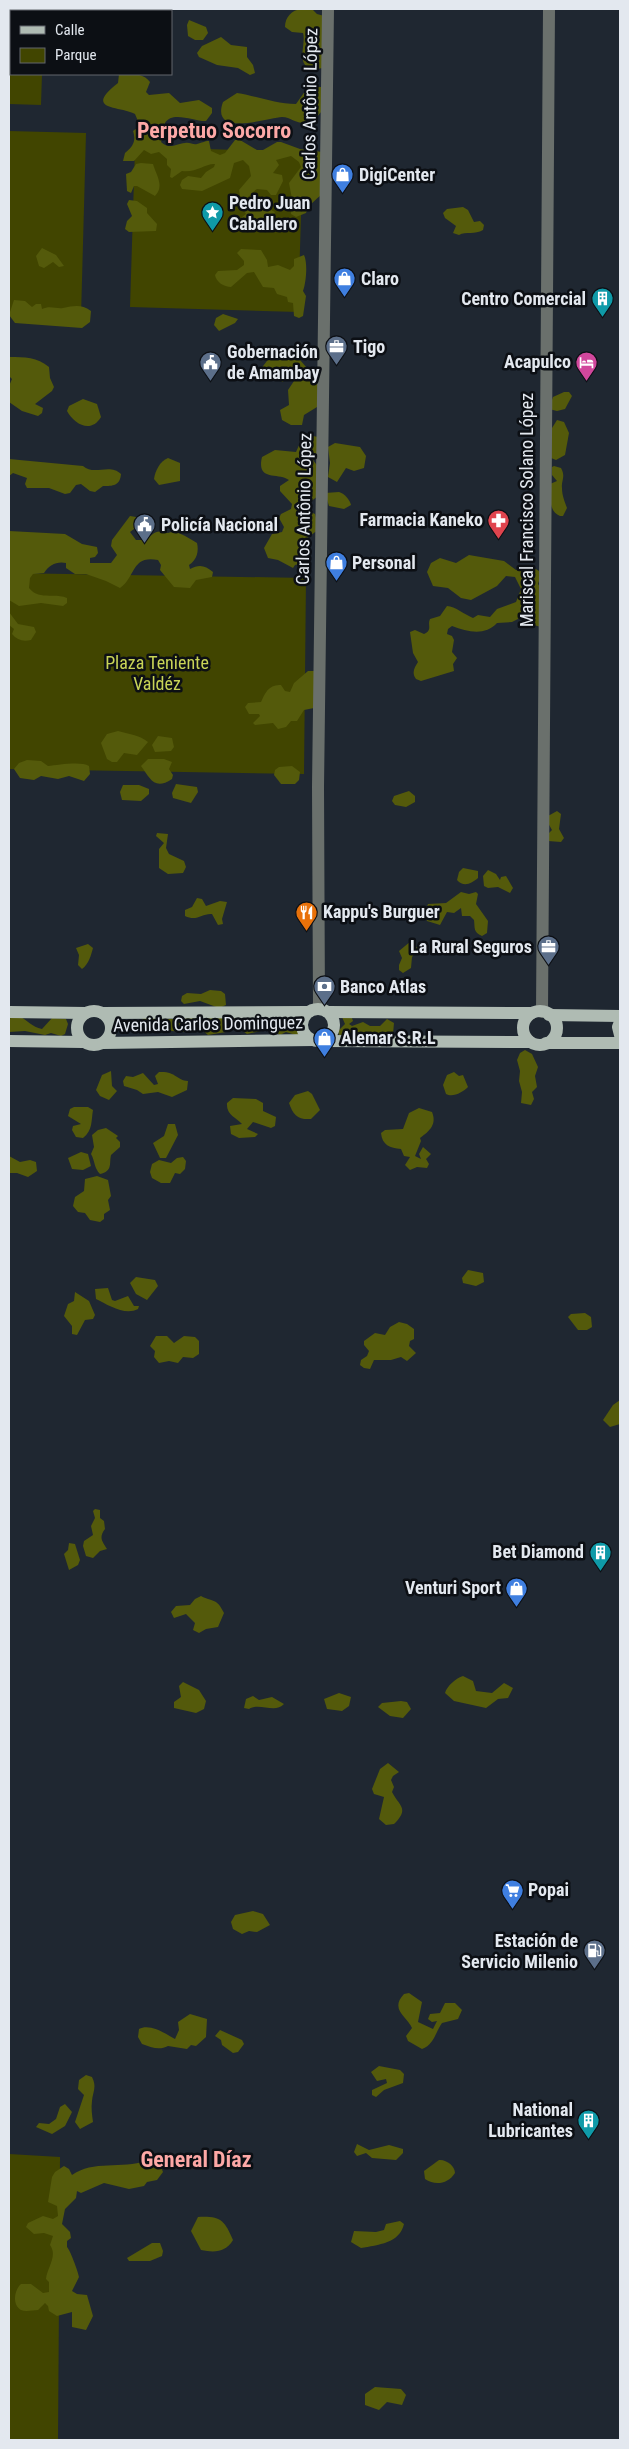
<svg xmlns="http://www.w3.org/2000/svg" width="629" height="2449" viewBox="0 0 629 2449" font-family="'Roboto Condensed',sans-serif">
<style>
.green{fill:#414500}
.forest{fill:#545a0b}
.lines{fill:none;stroke-linecap:round;stroke-linejoin:round}
.minor{stroke:#6a706c;stroke-width:12}
.major{stroke:#afbbb3;stroke-width:12}
.labels{text-anchor:middle;stroke-width:5;stroke-linejoin:round;paint-order:stroke}
.street-label{font-size:18px;fill:#e3e8ef;stroke:#0c0f14}
.poi-label{font-size:18px;font-weight:bold;fill:#e3e8ef;stroke:#0c0f14;text-anchor:start}
.park-label{font-size:18px;fill:#c9d457;stroke:#0c0f14}
.district-label{font-size:22px;font-weight:bold;fill:#fda8a6;stroke:#0c0f14}
</style>
<rect width="100%" height="100%" fill="#1f2731"/>
<g class="green">
<polygon points="9,28 11,28 11,74 42,74 41,105 9,104"/>
<polygon points="9,131 86,133 81,317 9,316"/>
<polygon points="135,147 303,152 298,312 130,307"/>
<polygon points="9,573 306,578 304,774 9,769"/>
<polygon points="9,2154 60,2157 58,2440 9,2440"/>
</g>
<g class="forest">
<path d="M301,9H312L317,14L328,17L323,68C291,73 307,46 303,33L292,32L285,27C285,17 292,10 301,9Z"/>
<polygon points="189,20 206,27 208,33 203,40 195,40 188,36 187,25"/>
<polygon points="221,37 231,45 247,47 247,57 253,65 255,73 250,75 238,68 217,65 199,57 197,53 202,46"/>
<path d="M119,74C130,74 142,72 150,82L146,92L149,95L169,93L180,103L199,100L212,108V113L206,121C196,122 172,110 165,123C162,129 164,136 161,142C170,150 175,144 185,143C190,142 193,145 197,144C202,143 204,141 209,141L211,151L220,155L225,153L235,140H240L257,150H263L277,142H281L300,149L322,152L325,191C318,199 310,202 306,213L296,217L291,214L292,199L289,183L301,167L299,162L291,156L276,160L279,165L273,173L282,175L283,181L276,195H271L267,190L257,189C249,194 249,201 240,196L239,190L251,176L249,166L243,160L234,163L230,178L202,191L182,189L180,185L182,180L188,176L201,178L206,172L214,167L215,164C206,163 196,173 182,171L172,178L170,177L171,169L167,165V159L159,152L151,154L144,150L134,161H123L125,153C134,146 136,140 133,131L140,126L135,114C121,106 82,111 118,83Z"/>
<path d="M308,87H321L323,110L311,123C295,125 292,117 282,117C267,118 210,138 223,102L237,93C257,96 275,104 296,104Z"/>
<path d="M141,163L153,164C156,175 165,186 155,196L137,186H134L131,193L127,191L126,174L131,172L136,164Z"/>
<polygon points="129,200 137,201 147,208 147,213 157,224 156,231 129,232 125,229 127,221 132,216 127,204"/>
<path d="M244,200H250L275,212L271,218C259,218 259,224 252,231L244,232L239,226L242,217L246,214L241,206Z"/>
<path d="M463,207L468,210L474,222L480,221L484,225L483,230C475,235 466,231 459,235L453,233L456,226L445,218L443,213L447,209Z"/>
<polygon points="42,248 56,255 64,266 59,267 53,262 44,268 39,266 36,256"/>
<path d="M241,249L261,250L267,260L268,267L278,265L290,270L294,266V259L304,255C308,263 306,284 303,291L306,296L303,316L299,318L294,316L293,303L288,302L287,297L277,294L274,288L263,287L254,272L247,273L231,287C224,287 216,282 215,275L218,271L237,270L244,265V261L237,253Z"/>
<path d="M14,300L25,301L32,307L36,304H41L42,309C50,305 56,309 63,308C74,306 81,304 91,311L90,322L82,328L15,323L9,315Z"/>
<polygon points="223,314 238,319 235,323 219,331 214,325 216,318"/>
<path d="M9,357C25,357 37,357 49,367L50,378L54,387L52,391L35,404L43,408L42,413L38,416L22,411L9,402V386L12,379L9,376Z"/>
<polygon points="270,357 295,358 300,360 307,368 322,371 317,407 304,415 302,425 291,425 282,420 280,410 289,405 288,390 294,381 291,377 282,382 278,371 272,378 266,379 260,370"/>
<polygon points="564,392 569,392 572,396 565,409 557,411 549,409 553,397"/>
<path d="M83,399L97,404L101,417C91,434 74,424 67,411L69,406Z"/>
<polygon points="557,420 564,422 569,433 565,455 556,460 551,458 552,428"/>
<path d="M313,436L318,437L319,451L313,460L322,472L318,496L306,505V510L315,514L319,529L306,539L311,553L308,562L295,565L293,568L278,560L268,558L264,548L272,534L282,532L284,527L279,518L281,514L291,509L292,504L280,491V486L289,480C279,472 256,482 262,457L275,450L296,452L300,443Z"/>
<polygon points="335,443 360,447 366,456 364,468 354,471 346,468 337,482 328,477 330,463 328,447"/>
<path d="M168,458L180,463V481L159,485L154,479C155,471 160,461 168,458Z"/>
<path d="M9,459L83,466C94,476 110,463 121,474C120,486 113,486 103,486L95,492L90,491L81,484L76,485L70,493L65,494L49,488H27L25,484L27,478L13,473L9,476Z"/>
<path d="M554,466L561,468C566,477 561,480 562,488C562,496 565,502 567,508L563,516H560C548,511 550,496 550,484L557,481L552,475V467Z"/>
<path d="M339,492C344,493 350,500 351,505L344,509L329,506L325,493Z"/>
<path d="M130,516L136,517L139,521L138,526L130,532L136,540H146C154,533 155,529 168,533C177,529 188,538 197,543C199,551 197,560 189,565L190,569C199,564 205,565 213,572L212,577L196,580L190,588L174,587L160,570L161,565L158,560C131,555 136,577 120,588L106,581L86,574H75L66,568V563C57,561 49,565 44,573L33,574L30,578L29,588C39,601 55,592 67,598V603L63,606L41,603L19,606L9,600V531L65,534L82,544L97,547L98,553L95,557L90,558V563H111L117,555L111,546L112,540Z"/>
<path d="M469,555L504,561L516,570L531,566L539,571L541,575L538,584L541,588V627L530,624L522,617L512,622L497,623C485,636 468,632 452,626L448,629L447,634L452,636L454,640L452,652L457,658L453,664L454,671L421,681L416,679C411,672 415,667 418,662L413,653L410,632L415,630L424,634C433,630 427,625 430,619L440,616L447,606C455,606 465,615 473,618L478,615L490,617L497,609L516,602L521,589L515,577L506,576L497,586L471,600L461,598L448,588L433,586L427,572L431,563L440,558L456,563Z"/>
<path d="M9,612L18,624L34,627L36,632L31,640C23,642 17,640 12,634L14,629L9,625Z"/>
<path d="M308,671H314V708L304,710L297,721H291L286,727L278,729L273,723L255,725L253,723L260,716L259,714H249L245,707L248,703L261,702C265,693 269,684 281,685L285,691L290,692L294,683Z"/>
<path d="M118,731C128,734 140,735 148,742L137,755L124,753L117,762H112L107,759L101,743L107,734Z"/>
<polygon points="158,736 172,738 174,747 171,751 155,752 152,745"/>
<path d="M148,759H164L172,762L169,769L173,775L172,779C154,791 150,778 141,766Z"/>
<path d="M27,760L41,761L48,766C58,765 81,761 89,766L90,774L84,781L69,776L58,779L41,776L34,780L20,778L14,769L19,763Z"/>
<polygon points="292,766 300,772 299,780 295,784 281,784 274,775 275,770 279,767"/>
<polygon points="176,784 197,787 198,792 191,803 173,798 172,793"/>
<polygon points="123,785 139,785 149,789 149,794 141,801 122,800 120,792"/>
<polygon points="409,791 415,796 415,802 406,807 395,805 392,801 394,796"/>
<polygon points="557,811 561,814 559,829 564,838 561,842 548,841 548,834 552,830 548,823 548,816"/>
<polygon points="157,833 168,834 166,848 169,854 184,861 186,867 183,873 168,874 159,868 159,849 164,843 156,836"/>
<path d="M463,868L478,871V878C472,883 464,888 457,880L459,872Z"/>
<polygon points="488,870 496,874 500,880 501,877 506,876 513,888 510,893 498,887 488,888 484,886 483,876"/>
<path d="M461,892L469,894L476,892L478,894L476,904L488,921L487,933L482,936C473,932 475,928 474,920L470,916H462L461,908L454,913L447,912L440,925L427,921L425,913L428,904L446,903Z"/>
<path d="M197,898L202,899L206,906L220,901L227,902L222,919L223,924L218,925L212,914C202,913 197,922 185,916V910L192,907Z"/>
<polygon points="411,941 418,949 412,957 411,968 403,973 399,970 399,965 402,958 399,951"/>
<path d="M88,944L93,948C91,955 89,964 82,969L78,965L79,955L76,948Z"/>
<polygon points="210,990 221,991 225,994 226,1005 219,1008 200,1001 184,1004 181,1001 182,996 187,993 201,994"/>
<path d="M16,1015C26,1018 31,1027 42,1029L52,1018L66,1019L68,1024L65,1034L61,1036L51,1033L45,1035L25,1031L9,1032V1019Z"/>
<polygon points="201,1017 200,1022 202,1023 208,1018 235,1018 234,1026 226,1032 208,1035 202,1030 184,1032 148,1029 142,1020 143,1018 173,1019 179,1023 186,1018"/>
<path d="M242,1017L273,1020L288,1017L292,1020L288,1025L292,1029L298,1028L299,1036L286,1032L280,1035C270,1026 259,1032 247,1034L240,1029Z"/>
<polygon points="342,1017 352,1018 353,1021 349,1024 352,1026 363,1022 370,1026 380,1026 387,1019 394,1023 393,1034 375,1037 373,1033 366,1036 339,1035 338,1031 345,1024"/>
<polygon points="525,1050 532,1054 538,1067 535,1076 537,1087 532,1092 534,1099 531,1105 521,1103 522,1092 519,1081 520,1071 517,1060 520,1053"/>
<polygon points="111,1071 112,1086 117,1091 109,1100 100,1096 96,1090 102,1075"/>
<path d="M159,1072C176,1071 176,1080 188,1081L187,1090L172,1097L158,1092L143,1094L137,1090L124,1086L123,1081L126,1076L133,1077L143,1073L154,1085L158,1084L155,1076Z"/>
<path d="M454,1072L459,1076L463,1075L468,1087C463,1092 453,1098 446,1094L443,1085L447,1075Z"/>
<path d="M308,1091L312,1094L320,1110L311,1119C298,1120 293,1115 289,1103L295,1095Z"/>
<path d="M233,1098L256,1099L263,1103V1111L276,1117L275,1126L271,1128L253,1122L247,1129L258,1134L255,1137L239,1138L231,1134L230,1126L242,1124C236,1117 226,1115 227,1103Z"/>
<path d="M74,1107H88L93,1110C91,1121 93,1130 83,1138L76,1137L72,1130L73,1126L81,1124L68,1116L70,1109Z"/>
<path d="M419,1108L432,1112C437,1124 430,1131 420,1138L421,1141L415,1156L421,1159L419,1154L423,1147L431,1154L426,1159L429,1164L427,1168L417,1167L410,1170L405,1165L410,1157L404,1156L401,1149C390,1148 382,1145 381,1133L385,1130L403,1129L409,1113Z"/>
<polygon points="168,1124 175,1124 178,1135 166,1158 160,1158 153,1143 164,1136"/>
<path d="M106,1128L118,1136L116,1138L120,1142V1147L111,1155C109,1164 113,1171 100,1174C94,1168 95,1161 91,1154L94,1147L92,1135L98,1130Z"/>
<polygon points="81,1152 88,1154 91,1166 83,1170 72,1169 68,1158"/>
<polygon points="9,1156 20,1162 30,1160 36,1162 37,1171 28,1177 17,1173 9,1173"/>
<polygon points="183,1157 186,1161 185,1169 180,1174 175,1173 170,1183 161,1183 152,1178 150,1172 152,1164 159,1160 171,1163 177,1158"/>
<polygon points="97,1176 108,1180 111,1196 108,1200 110,1210 104,1214 104,1219 100,1222 90,1220 85,1213 78,1212 73,1206 75,1197 84,1191 85,1179"/>
<polygon points="468,1270 483,1273 484,1282 476,1286 463,1283 462,1278"/>
<polygon points="136,1277 155,1280 158,1286 147,1300 136,1294 130,1283"/>
<path d="M108,1288L112,1300L115,1301L128,1296L134,1306H139L138,1309C125,1316 108,1305 96,1299L95,1289Z"/>
<polygon points="75,1292 89,1301 95,1315 93,1319 85,1320 77,1335 72,1334 72,1326 64,1316 68,1304 74,1301"/>
<polygon points="585,1313 591,1317 592,1327 587,1330 578,1330 568,1317 571,1314"/>
<polygon points="399,1322 407,1324 414,1329 414,1339 410,1341 409,1346 416,1353 407,1361 401,1357 391,1360 374,1360 370,1369 364,1368 360,1365 361,1360 367,1356 369,1351 364,1345 364,1341 375,1333 385,1335 390,1327"/>
<polygon points="156,1336 167,1336 174,1343 184,1336 195,1337 199,1341 199,1354 193,1358 183,1357 178,1363 169,1361 159,1363 154,1357 155,1351 150,1346"/>
<polygon points="620,1400 620,1424 610,1427 603,1420 613,1405"/>
<path d="M95,1509L100,1510V1518L104,1521L105,1529C98,1538 103,1542 107,1549L100,1551L93,1558L86,1556L83,1546L84,1541L93,1535L91,1526L95,1518L93,1511Z"/>
<polygon points="69,1543 75,1544 80,1560 78,1565 69,1570 64,1554 68,1550"/>
<path d="M201,1596C214,1603 216,1597 224,1613L218,1627L206,1629L199,1633L193,1630L195,1623L186,1614L174,1618L171,1612L176,1606L190,1605L195,1599Z"/>
<path d="M463,1676L473,1681L476,1691L492,1693L504,1683L513,1688L508,1698L498,1699L486,1708L454,1701L445,1693C447,1686 456,1678 463,1676Z"/>
<polygon points="183,1682 199,1690 206,1701 204,1709 196,1713 174,1708 174,1702 181,1697 179,1686"/>
<polygon points="339,1693 351,1697 349,1706 342,1711 327,1709 324,1699"/>
<path d="M253,1696L259,1700L272,1697L284,1704C275,1714 259,1702 249,1709L244,1708L246,1699Z"/>
<polygon points="401,1701 407,1702 411,1709 403,1718 390,1716 378,1707 382,1703"/>
<path d="M388,1763L399,1772L393,1776L391,1780L394,1787L392,1792C399,1806 410,1808 394,1824L386,1825L379,1819L384,1797L374,1794L372,1789L380,1769Z"/>
<polygon points="253,1911 263,1914 270,1925 257,1932 249,1931 242,1934 233,1929 231,1922 235,1915"/>
<path d="M409,1993L422,2002L418,2022L433,2029L437,2021L432,2022L428,2019L430,2014L440,2013L445,2003H455L462,2010L458,2019L442,2023C436,2031 434,2045 422,2049L408,2041L406,2036L412,2028C408,2017 389,2010 404,1994Z"/>
<path d="M190,2014L207,2019L206,2037L196,2046L191,2045L187,2049L168,2046C159,2051 151,2047 142,2044L138,2037L139,2029C150,2023 166,2034 175,2039L179,2030L178,2022Z"/>
<polygon points="220,2030 242,2040 244,2044 238,2052 233,2053 222,2045 221,2040 215,2036"/>
<polygon points="379,2066 400,2070 404,2074 403,2083 384,2090 376,2097 372,2095 372,2090 387,2083 386,2079 377,2081 371,2072"/>
<path d="M86,2075L92,2077C97,2087 93,2091 92,2101C91,2108 92,2115 93,2122L80,2129L75,2122L84,2095L78,2089L79,2080Z"/>
<polygon points="65,2104 72,2112 65,2126 52,2134 36,2127 39,2123 49,2124 56,2119 60,2107"/>
<polygon points="357,2144 369,2150 389,2145 403,2149 403,2153 396,2160 372,2158 366,2153 357,2156 354,2152"/>
<path d="M439,2160C446,2159 455,2166 455,2173C448,2184 435,2186 425,2179L424,2171Z"/>
<path d="M146,2161L161,2167L163,2172L157,2180L147,2182L144,2186L129,2189L104,2183L81,2193L77,2191L76,2198L65,2209L62,2224L70,2232L71,2238L67,2241V2247C70,2250 78,2271 79,2277L72,2291L77,2294L87,2295L93,2316L86,2330L72,2327V2312L57,2316L49,2311L48,2306L45,2303L38,2310C33,2310 26,2312 21,2310C12,2305 14,2290 21,2284H31L43,2293L49,2292V2282L46,2279C47,2268 58,2256 50,2245L53,2236L44,2233L34,2234L26,2227L28,2223L43,2216L53,2219L58,2216L57,2206L48,2202L52,2177L55,2172L64,2166L69,2169L72,2175C93,2160 122,2169 146,2161Z"/>
<path d="M198,2217C221,2216 224,2220 233,2240C226,2252 215,2253 201,2250L191,2231Z"/>
<path d="M400,2221L404,2224C400,2243 378,2245 361,2248L351,2242L354,2231L376,2232L384,2230L386,2224Z"/>
<polygon points="152,2243 160,2243 163,2251 162,2256 150,2261 129,2261 127,2258"/>
<polygon points="375,2387 401,2389 406,2395 402,2405 387,2402 379,2410 365,2405 365,2394"/>
</g>
<g class="lines">
<g class="minor">
<polyline points="319,1009 318,787 328,9"/>
<polyline points="542,1012 549,9"/>
</g>
<g class="major">
<circle cx="318" cy="1025" r="16"/>
<circle cx="94" cy="1028" r="17"/>
<circle cx="540" cy="1028" r="17"/>
<polyline points="9,1012 86,1013"/>
<polyline points="328,1012 532,1013"/>
<polyline points="102,1013 308,1012"/>
<polyline points="549,1015 620,1016"/>
<polyline points="620,1022 618,1027 620,1035"/>
<polyline points="9,1041 83,1042"/>
<polyline points="324,1041 530,1042"/>
<polyline points="103,1043 314,1040"/>
<polyline points="546,1043 620,1043"/>
</g>
</g>
<defs>
<symbol id="shop-pin" viewBox="-11 -11 22 30"><path d="M0 17L-7.5 6A9.5 9.5 0 1 1 7.5 6Z" fill="#3f7fe0" stroke="#0c0f14"/><path d="M-5-2.5h2.3a2.7 3.5 0 0 1 5.4 0H5L5.5 6h-11ZM-1.5-2.5h3a1.5 2.3 0 0 0-3 0Z" fill="#fff"/></symbol>
<symbol id="sight-pin" viewBox="-11 -11 22 30"><path d="M0 17L-7.5 6A9.5 9.5 0 1 1 7.5 6Z" fill="#0f9aa8" stroke="#0c0f14"/><path d="M0-6L1.8-2.2L6-1.7L2.9 1.2L3.7 5.4L0 3.3L-3.7 5.4L-2.9 1.2L-6-1.7L-1.8-2.2Z" fill="#fff"/></symbol>
<symbol id="building-pin" viewBox="-11 -11 22 30"><path d="M0 17L-7.5 6A9.5 9.5 0 1 1 7.5 6Z" fill="#0f9aa8" stroke="#0c0f14"/><path d="M-4-6H4V6H1V3H-1V6H-4ZM-2.5-4.3h1.7v1.8h-1.7ZM.8-4.3h1.7v1.8H.8ZM-2.5-1h1.7V.8h-1.7ZM.8-1h1.7V.8H.8Z" fill="#fff"/></symbol>
<symbol id="office-pin" viewBox="-11 -11 22 30"><path d="M0 17L-7.5 6A9.5 9.5 0 1 1 7.5 6Z" fill="#5c6f8a" stroke="#0c0f14"/><path d="M-6-3h4V-5.5h4V-3h4V5H-6ZM-1-4.5V-3h2v-1.5ZM-6 0V1H6V0Z" fill="#fff"/></symbol>
<symbol id="civic-pin" viewBox="-11 -11 22 30"><path d="M0 17L-7.5 6A9.5 9.5 0 1 1 7.5 6Z" fill="#5c6f8a" stroke="#0c0f14"/><path d="M-.6-6.5H3V-4.5H.6V-3L4-1V1h2V6H-6V1h2V-1L-.6-3ZM-1.2 2.5V6h2.4V2.5Z" fill="#fff"/></symbol>
<symbol id="hotel-pin" viewBox="-11 -11 22 30"><path d="M0 17L-7.5 6A9.5 9.5 0 1 1 7.5 6Z" fill="#d1479c" stroke="#0c0f14"/><path d="M-6-4.5h1.5V1H6V5H4.5V3h-9V5H-6ZM-4 0a1.8 1.8 0 1 1 3.6 0ZM.5 0V-2.5h3Q6-2.5 6 0Z" fill="#fff"/></symbol>
<symbol id="pharmacy-pin" viewBox="-11 -11 22 30"><path d="M0 17L-7.5 6A9.5 9.5 0 1 1 7.5 6Z" fill="#e0444e" stroke="#0c0f14"/><path d="M-2-6h4v4h4v4h-4v4h-4v-4h-4v-4h4Z" fill="#fff"/></symbol>
<symbol id="restaurant-pin" viewBox="-11 -11 22 30"><path d="M0 17L-7.5 6A9.5 9.5 0 1 1 7.5 6Z" fill="#e8710a" stroke="#0c0f14"/><path d="M-5-6h1v4h1v-4h1v4h1v-4h1v5L-1.5 .5V6h-2V.5L-5-1ZM5-6V6H3V1.5H1.5Q1.5-4 5-6Z" fill="#fff"/></symbol>
<symbol id="bank-pin" viewBox="-11 -11 22 30"><path d="M0 17L-7.5 6A9.5 9.5 0 1 1 7.5 6Z" fill="#5c6f8a" stroke="#0c0f14"/><path d="M-6-4H6V4H-6ZM0-2.3a2.3 2.3 0 1 0 0 4.6a2.3 2.3 0 1 0 0-4.6Z" fill="#fff"/></symbol>
<symbol id="supermarket-pin" viewBox="-11 -11 22 30"><path d="M0 17L-7.5 6A9.5 9.5 0 1 1 7.5 6Z" fill="#3f7fe0" stroke="#0c0f14"/><path d="M-6-5.5h2.5l.6 2H6L4.5 2H-2.5L-4.4-4H-6ZM-1.5 3.2a1.3 1.3 0 1 0 .1 0ZM3 3.2a1.3 1.3 0 1 0 .1 0Z" fill="#fff"/></symbol>
<symbol id="fuel-pin" viewBox="-11 -11 22 30"><path d="M0 17L-7.5 6A9.5 9.5 0 1 1 7.5 6Z" fill="#5c6f8a" stroke="#0c0f14"/><path d="M-5.5-6h7V0h2V4h1.3V-2.5L3-4.5l.8-.8L6-3V5H2.5V1h-1V6h-7ZM-4.2-4.7v3.2H.2V-4.7Z" fill="#fff"/></symbol>
</defs>
<g fill-rule="evenodd">
<use href="#shop-pin" x="330" y="162" width="25" height="34"/>
<use href="#sight-pin" x="200" y="200" width="25" height="34"/>
<use href="#shop-pin" x="332" y="266" width="25" height="34"/>
<use href="#building-pin" x="590" y="286" width="25" height="34"/>
<use href="#office-pin" x="324" y="334" width="25" height="34"/>
<use href="#civic-pin" x="198" y="350" width="25" height="34"/>
<use href="#hotel-pin" x="574" y="350" width="25" height="34"/>
<use href="#pharmacy-pin" x="486" y="508" width="25" height="34"/>
<use href="#civic-pin" x="132" y="512" width="25" height="34"/>
<use href="#shop-pin" x="324" y="550" width="25" height="34"/>
<use href="#restaurant-pin" x="294" y="900" width="25" height="34"/>
<use href="#office-pin" x="536" y="934" width="25" height="34"/>
<use href="#bank-pin" x="312" y="974" width="25" height="34"/>
<use href="#shop-pin" x="312" y="1026" width="25" height="34"/>
<use href="#building-pin" x="588" y="1540" width="25" height="34"/>
<use href="#shop-pin" x="504" y="1576" width="25" height="34"/>
<use href="#supermarket-pin" x="500" y="1878" width="25" height="34"/>
<use href="#fuel-pin" x="582" y="1938" width="25" height="34"/>
<use href="#building-pin" x="576" y="2108" width="25" height="34"/>
</g>
<g class="labels">
<g class="street-label">
<text transform="translate(310 104) rotate(-89)" y="6">Carlos Antônio López</text>
<text transform="translate(304 509) rotate(-89)" y="6">Carlos Antônio López</text>
<text transform="translate(527 510) rotate(-90)" y="6">Mariscal Francisco Solano López</text>
<text transform="translate(208 1024) rotate(-1)" y="6">Avenida Carlos Dominguez</text>
</g>
<g class="poi-label">
<text x="359" y="181">DigiCenter</text>
<text x="229" y="209">Pedro Juan<tspan x="229" dy="21">Caballero</tspan></text>
<text x="361" y="285">Claro</text>
<text x="586" y="305" text-anchor="end">Centro Comercial</text>
<text x="353" y="353">Tigo</text>
<text x="227" y="358">Gobernación<tspan x="227" dy="21">de Amambay</tspan></text>
<text x="571" y="368" text-anchor="end">Acapulco</text>
<text x="483" y="526" text-anchor="end">Farmacia Kaneko</text>
<text x="161" y="531">Policía Nacional</text>
<text x="352" y="569">Personal</text>
<text x="323" y="918">Kappu's Burguer</text>
<text x="532" y="953" text-anchor="end">La Rural Seguros</text>
<text x="340" y="993">Banco Atlas</text>
<text x="341" y="1044">Alemar S.R.L</text>
<text x="584" y="1558" text-anchor="end">Bet Diamond</text>
<text x="501" y="1594" text-anchor="end">Venturi Sport</text>
<text x="528" y="1896">Popai</text>
<text x="578" y="1947" text-anchor="end">Estación de<tspan x="578" dy="21">Servicio Milenio</tspan></text>
<text x="573" y="2116" text-anchor="end">National<tspan x="573" dy="21">Lubricantes</tspan></text>
</g>
<g class="park-label">
<text x="157" y="669">Plaza Teniente<tspan x="157" dy="21">Valdéz</tspan></text>
</g>
<g class="district-label">
<text x="214" y="138">Perpetuo Socorro</text>
<text x="196" y="2167">General Díaz</text>
</g>
</g>
<rect width="629" height="2449" fill="none" stroke="#e3e8ef" stroke-width="20"/>
<rect x="10" y="10" width="162" height="65" fill="#0c0f14" stroke="#62666c"/>
<rect x="20" y="26" width="25" height="8" fill="#afbbb3" stroke="#62666c"/>
<text x="55" y="35" font-size="15" fill="#e3e8ef">Calle</text>
<rect x="20" y="48" width="25" height="15" fill="#414500" stroke="#62666c"/>
<text x="55" y="60" font-size="15" fill="#e3e8ef">Parque</text>
</svg>
